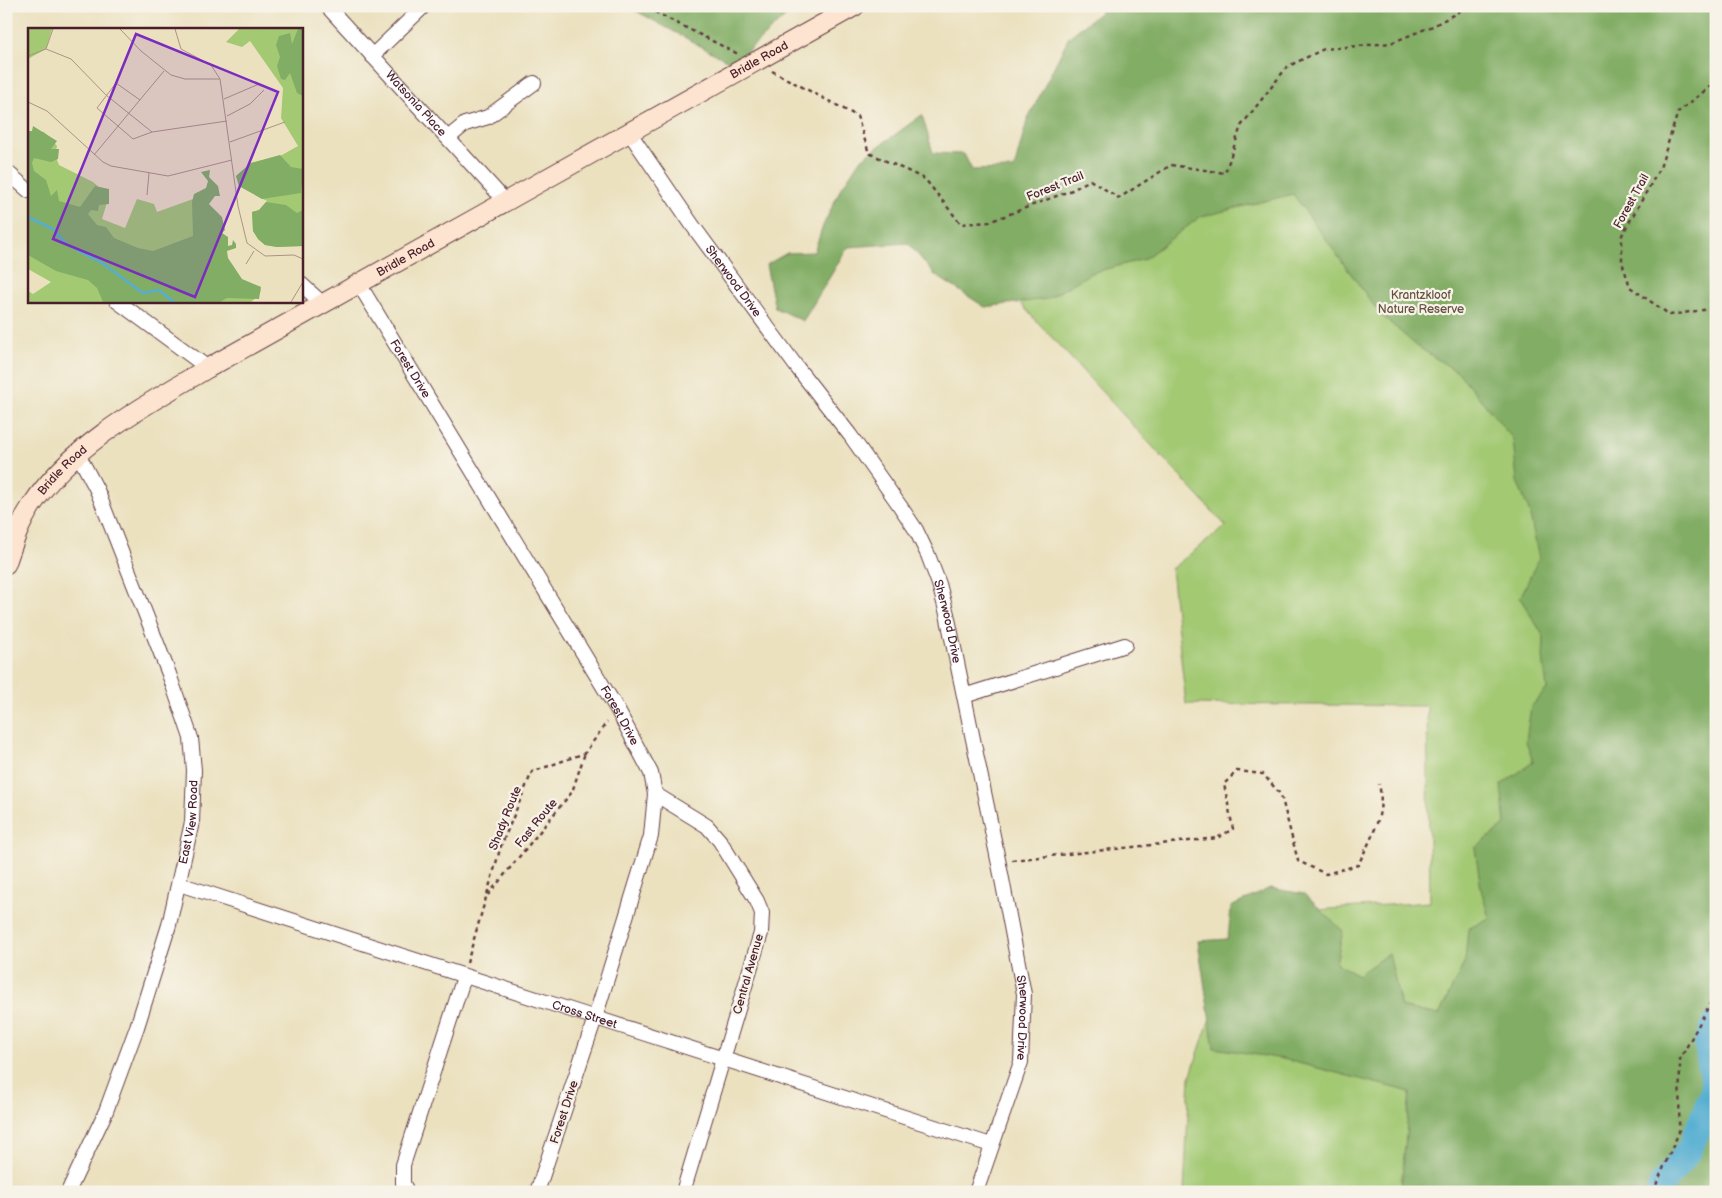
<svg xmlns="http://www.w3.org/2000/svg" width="1722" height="1198" viewBox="0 0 1722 1198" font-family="'Balsamiq Sans',sans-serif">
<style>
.green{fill:#a3c973;stroke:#76744f}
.forest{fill:#82ad65;stroke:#666648}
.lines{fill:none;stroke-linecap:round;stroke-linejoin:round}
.river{stroke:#55aed2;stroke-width:26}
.street-casing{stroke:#623c41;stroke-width:16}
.secondary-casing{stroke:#623c41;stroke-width:21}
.path{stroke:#623c41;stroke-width:2.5;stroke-dasharray:4 4;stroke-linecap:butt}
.street{stroke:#fff;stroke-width:14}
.secondary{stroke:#fde4d0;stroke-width:19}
.labels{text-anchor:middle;stroke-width:4.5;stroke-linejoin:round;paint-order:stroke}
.street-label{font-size:12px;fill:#4a1f2b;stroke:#f7f3e8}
.park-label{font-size:12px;fill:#655241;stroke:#f7f3e8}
.inset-river{fill:none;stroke:#55aed2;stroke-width:2.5}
.inset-road{fill:none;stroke:#ab9384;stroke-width:1}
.view{fill:#7b2cbf;fill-opacity:0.15;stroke:#7b2cbf;stroke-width:2.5}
.inset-edge{fill:none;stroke:#4a1f2b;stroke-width:2.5}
</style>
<rect width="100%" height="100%" fill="#f7f3e8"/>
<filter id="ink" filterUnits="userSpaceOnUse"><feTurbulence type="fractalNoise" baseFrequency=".02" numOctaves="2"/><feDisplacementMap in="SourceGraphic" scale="10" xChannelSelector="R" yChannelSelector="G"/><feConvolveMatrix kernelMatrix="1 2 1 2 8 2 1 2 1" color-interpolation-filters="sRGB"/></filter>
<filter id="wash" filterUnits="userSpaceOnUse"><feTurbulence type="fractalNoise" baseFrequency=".0096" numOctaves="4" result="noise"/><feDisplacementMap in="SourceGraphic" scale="20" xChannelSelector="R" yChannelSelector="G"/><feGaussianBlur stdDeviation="1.12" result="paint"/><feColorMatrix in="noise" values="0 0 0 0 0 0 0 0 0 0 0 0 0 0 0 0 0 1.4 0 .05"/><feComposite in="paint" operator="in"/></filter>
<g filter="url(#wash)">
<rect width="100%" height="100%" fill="#ebe1bf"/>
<polygon class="green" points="1716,6 1716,1192 1184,1192 1190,1077 1245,915 1430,902 1427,706 1186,704 1171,569 1226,526 1019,302 1018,179"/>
<g class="forest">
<polygon points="627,6 797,6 742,56 728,61"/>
<polygon points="1108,6 1716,6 1716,1192 1407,1192 1401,1188 1410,1092 1283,1059 1214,1048 1198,941 1228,939 1231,907 1270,888 1304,894 1343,931 1336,963 1358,975 1389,953 1401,1007 1439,1015 1465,961 1468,929 1489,918 1481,889 1475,848 1505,825 1501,785 1533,762 1526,741 1531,707 1547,689 1543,657 1544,637 1520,598 1539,558 1529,511 1517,481 1513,439 1459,373 1418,347 1380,314 1293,194 1200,217 1144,259 1091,273 1047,299 985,307 935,275 908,243 848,247 803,321 775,308 766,265 787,253 814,252 823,226 840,190 860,160 922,115 933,153 964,154 972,170 1014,169 1027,121 1069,37"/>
</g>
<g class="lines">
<polyline class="river" points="1659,1192 1662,1184 1690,1149 1714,1089 1707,1043 1716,1023"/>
</g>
</g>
<g filter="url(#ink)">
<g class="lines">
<defs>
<g id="street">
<path id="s1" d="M327,6L506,202"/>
<polyline points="372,56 424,6"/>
<path id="s2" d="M629,132L693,226L796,366L850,435L900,506L916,530L928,555L939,584L947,614L1001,874L1024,994L1021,1062L976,1192"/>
<polyline points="448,138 465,124 488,117 534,83"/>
<polyline points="6,171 29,191"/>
<polyline points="301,284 323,304"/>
<path id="s3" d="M359,284L617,709L651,773L655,794L651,836L595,1018L537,1192"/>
<polyline points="117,301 208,368"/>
<polyline points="964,696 1125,645"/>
<polyline points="655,794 707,826 720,841 757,901 762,913 761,933 683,1192"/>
<path id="s4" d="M179,884C449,972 721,1057 991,1145"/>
<path id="s5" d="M68,1192L106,1111L137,1027L169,925L192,822L194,770L191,738L169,674L97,490L78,454"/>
<polyline points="407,1192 403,1183 403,1165 464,977"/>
</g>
<g id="secondary">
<path id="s6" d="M6,564C13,543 20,523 32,505C72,444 147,404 208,368L855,6"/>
</g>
</defs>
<use href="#street" class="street-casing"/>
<use href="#secondary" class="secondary-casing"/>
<g class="path">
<polyline points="640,6 653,11 738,54"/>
<polyline points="772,71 857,116 869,153 925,179 961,224 989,222 1072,190 1090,180 1119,198 1171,165 1225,173 1241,126 1287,67 1324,49 1391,43 1435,25 1469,6"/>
<polyline points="1716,79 1712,85 1678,112 1660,168 1622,235 1622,262 1630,287 1670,315 1716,308"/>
<path d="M1012,860L1217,838L1233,829L1224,784L1237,771L1263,774L1281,795L1298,861L1326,874L1358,865C1371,838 1386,815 1379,784"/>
<polyline points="488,895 572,792 585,753"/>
<polyline points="467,963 501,846 532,772 585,753 607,722"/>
<polyline points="1653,1192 1679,1132 1680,1059 1716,993"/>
</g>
<use href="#street" class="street"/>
<use href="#secondary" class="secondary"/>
</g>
</g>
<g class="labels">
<g class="street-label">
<text dy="4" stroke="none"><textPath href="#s6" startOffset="921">Bridle Road</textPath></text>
<text dy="4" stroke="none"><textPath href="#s1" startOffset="132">Watsonia Place</textPath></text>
<text transform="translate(1055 186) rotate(-22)" y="4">Forest Trail</text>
<text transform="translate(1631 201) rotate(-61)" y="4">Forest Trail</text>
<text dy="4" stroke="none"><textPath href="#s6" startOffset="516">Bridle Road</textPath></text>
<text dy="4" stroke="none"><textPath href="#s2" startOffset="182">Sherwood Drive</textPath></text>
<text dy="4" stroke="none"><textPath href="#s3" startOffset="99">Forest Drive</textPath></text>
<text dy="4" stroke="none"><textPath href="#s6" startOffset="111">Bridle Road</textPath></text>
<text dy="4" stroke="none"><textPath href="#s2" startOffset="588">Sherwood Drive</textPath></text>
<text dy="4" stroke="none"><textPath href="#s3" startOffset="504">Forest Drive</textPath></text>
<text transform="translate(505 818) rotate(-68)" y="4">Shady Route</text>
<text dy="4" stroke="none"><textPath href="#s5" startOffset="391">East View Road</textPath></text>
<text transform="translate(536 823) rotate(-51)" y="4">Fast Route</text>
<text transform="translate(748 974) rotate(-74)" y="4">Central Avenue</text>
<text dy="4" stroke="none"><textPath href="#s4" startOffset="426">Cross Street</textPath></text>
<text dy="4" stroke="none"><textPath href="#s2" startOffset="992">Sherwood Drive</textPath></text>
<text transform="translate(564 1112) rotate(-72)" y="4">Forest Drive</text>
</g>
<g class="park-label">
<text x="1421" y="299">Krantzkloof<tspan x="1421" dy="14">Nature Reserve</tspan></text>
</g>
</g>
<g transform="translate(28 28)">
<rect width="275" height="275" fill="#ebe1bf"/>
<path d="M0,1H24L18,21L0,31ZM211,1H275V218L249,219L237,217L230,211L225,203L224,184L231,182L239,173L211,158L208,148L223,135L254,127L270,118L253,90L255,60L222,13L214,19L198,14ZM0,103L16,104L29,118L27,127L31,137L65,154L81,168L74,191L97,200L109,171L126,176L129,184L165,171L180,176L195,199L194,222L205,248L233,262L230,268L223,274H0V263L5,266L23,254L0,241Z" fill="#a3c973"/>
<path d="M270,1H275V68L269,65L262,45L257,52L253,51L249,38L252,29L248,17L251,8L262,5L264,16ZM5,98L29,113L23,121H31L30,131L23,134L6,130L4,135L6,143L18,152L23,168L29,162L31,173L52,179L67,158L81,161V176L71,177L70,183L63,182L60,186L69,197L78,199L86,210L110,220L125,223L165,208L164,174L166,166L178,160L180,153L173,144L182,142L181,149L190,158L192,168H187L181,176L194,189L197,202L194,205L200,209V218L204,217L205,212L208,216V220L199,223L200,230L214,251L233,259L231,271L199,270L192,274H75L69,260L60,252L28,243L0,227V103H4ZM252,127L263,139L275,141L273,165L234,171L211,158L208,148L223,135ZM238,174L258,177L269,185L275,182V218L249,219L237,217L230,211L225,203L224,184L231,182Z" fill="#82ad65"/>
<path class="inset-river" d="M0,189L25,201L38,216L74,235L115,265L131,262L146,274"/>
<path class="inset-road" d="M92,1L113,23L143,47L157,51H192M147,1L153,21L183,37L192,51L210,178L219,215L237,228L266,227L275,231M18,21L25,1M0,28L18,21L43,31L78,67L124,104L199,93M196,71L231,56M112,72L88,55L69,80L105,111L124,104M0,74L19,83L75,134L83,138L140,148L204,132M199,88L222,76L236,62M202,114L257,94M66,127L136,43M119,167L121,145M218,236L226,223M263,274L275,254"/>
<path class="view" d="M108,6L250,64L167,269L25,211Z"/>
<rect width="275" height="275" class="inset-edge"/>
</g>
<rect width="1722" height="1198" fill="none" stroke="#f7f3e8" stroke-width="25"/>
</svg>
